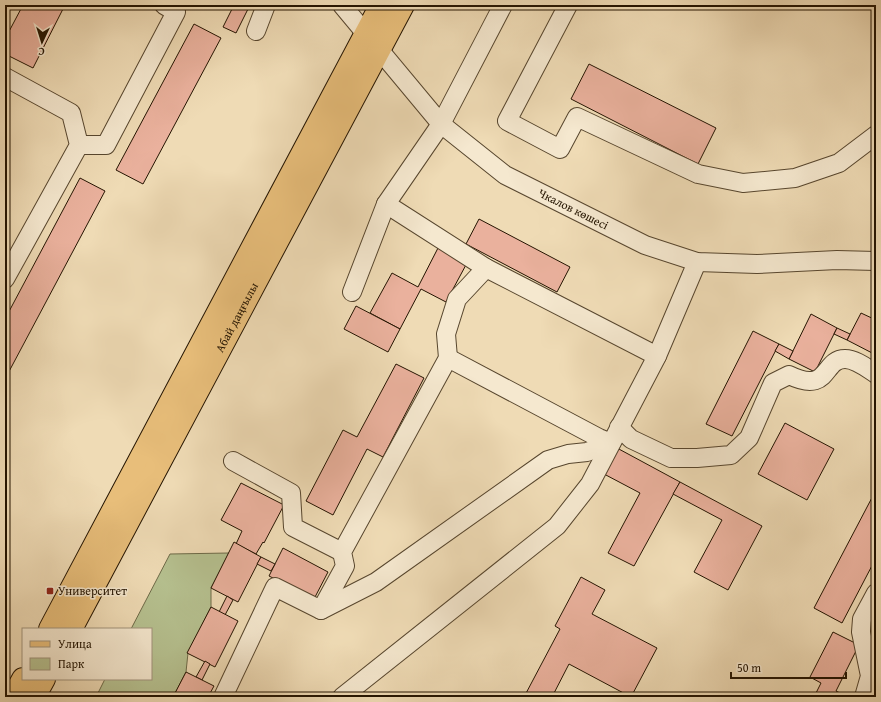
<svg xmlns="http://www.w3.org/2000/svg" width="881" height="702" viewBox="0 0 881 702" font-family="'Gentium Book Plus',serif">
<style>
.green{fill:#b6c190;stroke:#6d6a48}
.building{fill:#eab19d;stroke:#241401}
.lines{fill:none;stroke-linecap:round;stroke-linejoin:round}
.minor-casing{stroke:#57462e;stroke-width:20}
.major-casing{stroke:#241401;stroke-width:24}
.minor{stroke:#f5e8cf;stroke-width:18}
.major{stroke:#e8be7a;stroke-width:22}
.poi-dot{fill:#8f2418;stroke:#f5e8cf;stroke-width:1.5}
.labels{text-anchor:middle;stroke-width:3;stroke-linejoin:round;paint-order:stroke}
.street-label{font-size:12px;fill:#241401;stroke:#f5e8cf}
.poi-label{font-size:12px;fill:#241401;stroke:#f5e8cf;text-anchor:start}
</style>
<rect width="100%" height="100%" fill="#efdbb5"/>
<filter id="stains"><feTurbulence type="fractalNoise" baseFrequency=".005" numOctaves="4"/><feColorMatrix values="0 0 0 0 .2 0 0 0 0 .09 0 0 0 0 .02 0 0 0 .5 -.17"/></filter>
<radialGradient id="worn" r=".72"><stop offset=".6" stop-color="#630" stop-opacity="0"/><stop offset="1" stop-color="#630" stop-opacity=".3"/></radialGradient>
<polygon class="green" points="229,553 211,588 211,607 188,653 186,672 173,697 96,697 105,679 151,679 151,629 131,629 170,554"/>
<g class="building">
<polygon points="23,5 65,5 33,68 5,54 5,39"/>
<polygon points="234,5 250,5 236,33 223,27"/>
<polygon points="194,24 221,38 143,184 116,170"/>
<polygon points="589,64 716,128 698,164 571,99"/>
<polygon points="80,178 105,191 5,379 5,319"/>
<polygon points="479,219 570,267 557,292 466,244"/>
<polygon points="438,248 467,263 446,302 421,289 400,329 370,313 392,273 418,287"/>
<polygon points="356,306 400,329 388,352 344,329"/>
<polygon points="861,313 876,320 876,355 847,340"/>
<polygon points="811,314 837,328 815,372 789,359"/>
<polygon points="837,328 850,334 847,340 834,334"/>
<polygon points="753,331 779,344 732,436 706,424"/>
<polygon points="779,344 793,351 789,359 775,351"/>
<polygon points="396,364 424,378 383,457 367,449 333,515 306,501 343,430 357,437"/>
<polygon points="785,423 834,449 807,500 758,474"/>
<polygon points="617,448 680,482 634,566 608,553 640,493 604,474"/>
<polygon points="680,482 762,526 728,590 694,572 722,520 673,494"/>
<polygon points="241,483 284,505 264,543 263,542 256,554 236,544 242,531 221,520"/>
<polygon points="876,490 876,558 842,623 814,608"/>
<polygon points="234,542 261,557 238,602 211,588"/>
<polygon points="283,548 328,572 314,599 269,576"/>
<polygon points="261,557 275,564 271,571 257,564"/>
<polygon points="581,577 605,590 592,614 657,648 631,697 569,664 552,697 524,697 560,629 555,626"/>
<polygon points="227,596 233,600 225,615 219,612"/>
<polygon points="211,607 238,621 215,667 187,653"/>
<polygon points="833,632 859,645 836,691 846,696 814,697 821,683 810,677"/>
<polygon points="205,661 210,664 202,680 196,677"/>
<polygon points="186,672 214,686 208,697 173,697"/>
</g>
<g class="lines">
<defs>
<g id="minor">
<path id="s1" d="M342,5L441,124L505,175L645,245L697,262L757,264L837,260L876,261"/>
<polyline points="568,5 507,121 560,149 577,117 698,174 743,183 795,178 839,163 876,135"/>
<polyline points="256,31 266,5"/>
<polyline points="5,77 71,113 79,145 5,279"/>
<polyline points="79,145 106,145 176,12 164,5"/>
<polyline points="386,204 486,268 657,356"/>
<polyline points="352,292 386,204 441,124 503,5"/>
<path d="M619,427L631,439L671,458H697L731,455L749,438L773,383L789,375C830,395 822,359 845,359C856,359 868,369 876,374"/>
<polyline points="233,461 291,493 293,527 342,552"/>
<polyline points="321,610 376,582 548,460 568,454 587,452 611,443 599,438 448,358"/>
<polyline points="223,697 275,587 321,610 345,566 342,552 448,358 446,334 457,299 486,268"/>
<polyline points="342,697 557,526 590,484 657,356 697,262"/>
<polyline points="864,697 870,676 861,632 862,619 876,593"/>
</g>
<g id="major">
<polyline points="50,629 381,5"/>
<path id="s2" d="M71,629L403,5"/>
<polyline points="13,697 23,679"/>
<polyline points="34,697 44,679"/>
</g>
</defs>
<use href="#minor" class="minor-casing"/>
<use href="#major" class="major-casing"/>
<use href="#minor" class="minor"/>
<use href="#major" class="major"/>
</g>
<rect class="poi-dot" x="46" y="587" width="8" height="8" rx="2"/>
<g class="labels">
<g class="street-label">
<text dy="4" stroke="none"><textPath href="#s1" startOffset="313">Чкалов көшесі</textPath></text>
<text dy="4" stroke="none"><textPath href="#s2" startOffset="353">Абай даңғылы</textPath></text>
</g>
<g class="poi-label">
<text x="58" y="595">Университет</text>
</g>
</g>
<rect width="881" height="702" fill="none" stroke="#efdbb5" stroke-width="20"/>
<rect x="6" y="6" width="869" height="690" fill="none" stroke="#241401" stroke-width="2"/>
<rect x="10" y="10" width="861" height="682" fill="none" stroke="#241401"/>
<rect x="22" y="628" width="130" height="52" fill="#f5e8cf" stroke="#a1937d"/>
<rect x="30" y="641" width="20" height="6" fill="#e8be7a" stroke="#a1937d"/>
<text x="58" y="648" font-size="12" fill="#241401">Улица</text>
<rect x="30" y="658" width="20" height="12" fill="#b6c190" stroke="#a1937d"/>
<text x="58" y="668" font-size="12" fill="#241401">Парк</text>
<g transform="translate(42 42) rotate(184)" stroke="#f5e8cf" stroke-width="3" paint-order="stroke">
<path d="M0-3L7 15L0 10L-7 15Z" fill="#241401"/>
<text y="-6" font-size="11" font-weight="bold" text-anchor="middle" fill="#241401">С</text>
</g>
<path d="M731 672v6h115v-6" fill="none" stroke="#241401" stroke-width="2"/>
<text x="737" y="672" font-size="12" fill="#241401" stroke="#f5e8cf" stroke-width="3" paint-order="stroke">50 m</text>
<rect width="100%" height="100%" filter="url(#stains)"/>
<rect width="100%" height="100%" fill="url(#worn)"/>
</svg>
